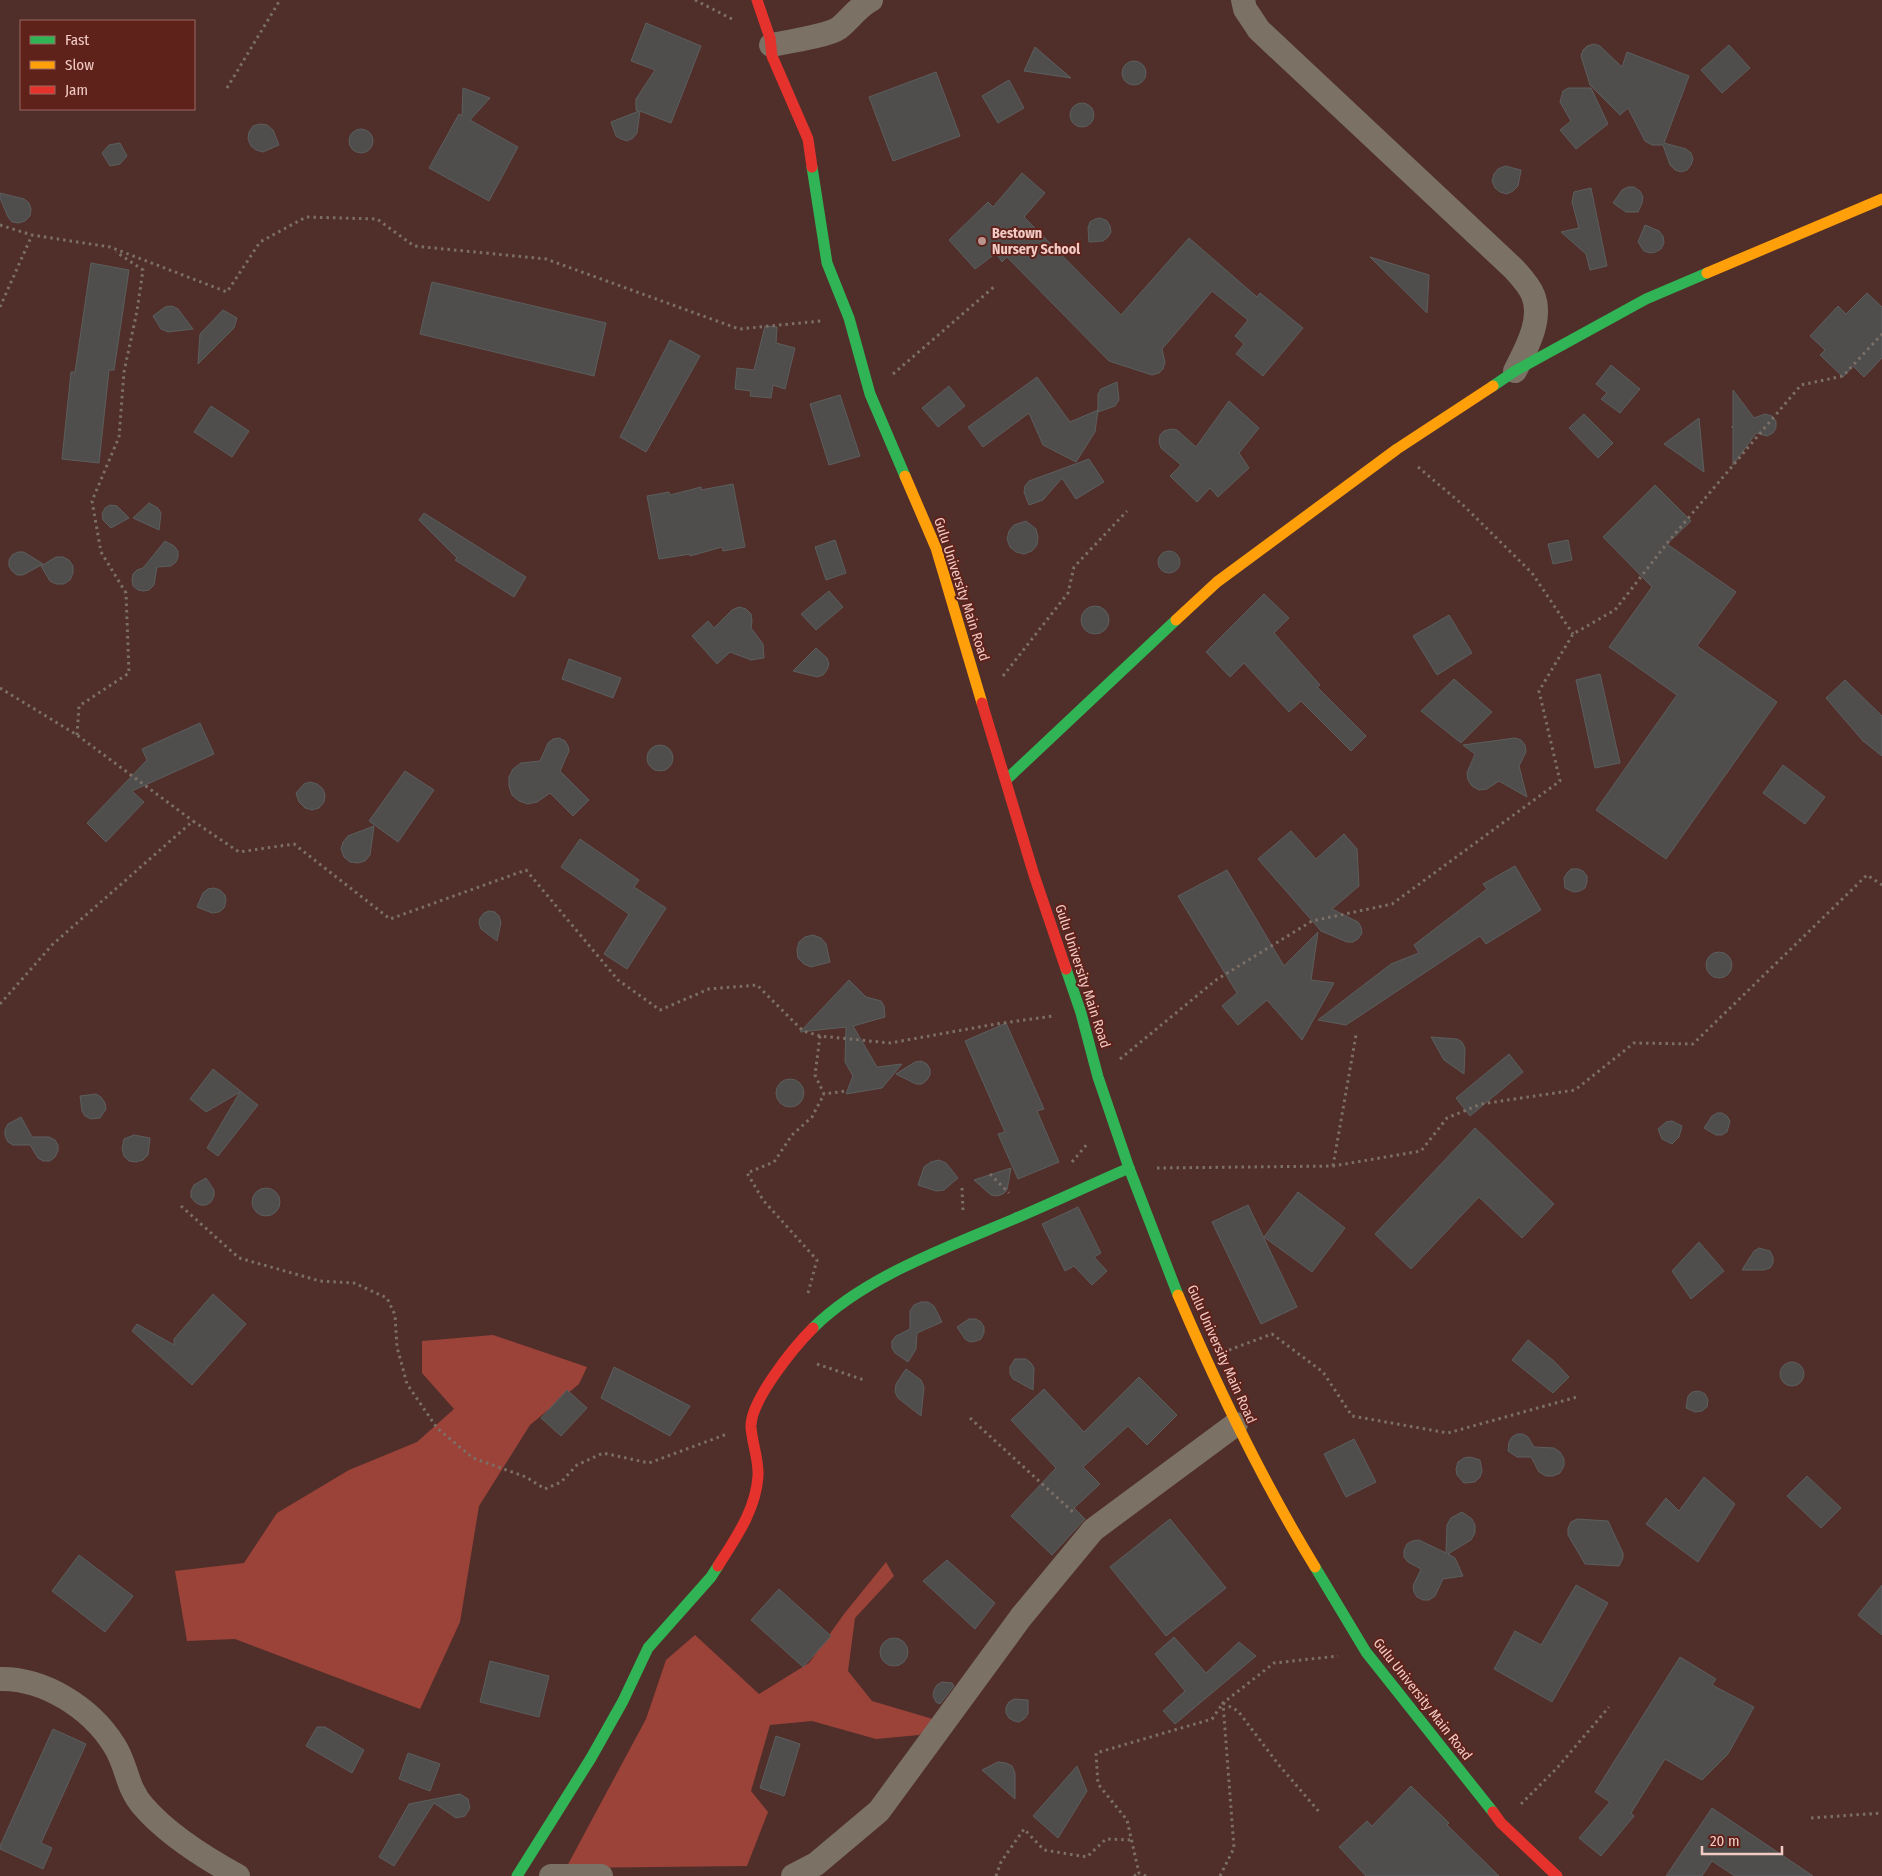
<svg xmlns="http://www.w3.org/2000/svg" width="1882" height="1876" viewBox="0 0 1882 1876" font-family="'Fira Sans Condensed',sans-serif">
<style>
.forest{fill:#9b4239}
.building{fill:#4f4e4d;stroke:#5c5e5e}
.lines{fill:none;stroke-linecap:round;stroke-linejoin:round}
.path{stroke:#7c6f66;stroke-width:3;stroke-dasharray:2.5 4;stroke-linecap:butt}
.street{stroke:#7b7165;stroke-width:24}
.fast{stroke:#30b455;stroke-width:11}
.slow{stroke:#ff9f0a;stroke-width:11}
.jam{stroke:#e5322d;stroke-width:11}
.poi-dot{fill:#b9948f;stroke:#5f221b;stroke-width:2}
.labels{text-anchor:middle;stroke-width:4;stroke-linejoin:round;paint-order:stroke}
.poi-label{font-size:14px;font-weight:bold;fill:#f2cbc5;stroke:#5f221b;text-anchor:start}
.street-label{font-size:14px;fill:#f2cbc5;stroke:#5f221b}
</style>
<rect width="100%" height="100%" fill="#502f2a"/>
<g class="forest">
<polygon points="493,1335 587,1367 579,1384 530,1425 479,1506 460,1622 420,1709 235,1639 187,1641 175,1571 244,1563 277,1513 349,1470 417,1442 454,1409 422,1373 422,1341"/>
<polygon points="886,1562 894,1576 855,1618 848,1671 872,1701 936,1720 919,1735 876,1739 812,1721 770,1725 751,1791 768,1812 747,1866 566,1868 646,1719 666,1660 695,1635 759,1694 809,1663 844,1614"/>
</g>
<g class="building">
<polygon points="646,23 701,46 671,123 640,111 637,133 633,138 627,141 621,139 616,136 611,122 639,111 636,110 636,99 655,70 631,61"/>
<polygon points="1594,44 1600,46 1622,67 1627,52 1689,76 1664,143 1686,149 1691,153 1693,159 1691,165 1687,170 1681,172 1675,170 1670,165 1663,145 1652,145 1645,141 1628,108 1620,115 1590,85 1581,56 1583,50 1587,46"/>
<polygon points="1729,45 1750,68 1722,93 1701,70"/>
<polygon points="1035,47 1071,78 1024,71"/>
<circle cx="1134" cy="73" r="12"/>
<polygon points="936,72 960,136 893,161 869,97"/>
<polygon points="1009,80 1024,108 998,123 982,96"/>
<polygon points="463,88 490,98 470,120 518,147 489,201 429,168 459,114 462,116"/>
<polygon points="1568,88 1591,88 1608,124 1576,149 1560,130 1571,121 1560,102 1563,91"/>
<circle cx="1082" cy="115" r="12"/>
<polygon points="260,124 267,125 273,130 279,145 263,152 256,150 251,146 248,139 249,132 253,126"/>
<circle cx="361" cy="141" r="12"/>
<polygon points="120,143 127,156 120,164 110,166 102,153 109,145"/>
<polygon points="1505,166 1521,170 1518,186 1513,191 1507,194 1500,192 1495,188 1492,181 1494,174 1498,169"/>
<polygon points="1022,173 1045,193 1024,217 1121,315 1189,238 1257,297 1260,293 1303,328 1263,376 1236,354 1244,344 1235,336 1248,320 1212,291 1162,349 1165,362 1163,369 1159,373 1152,375 1109,361 1007,257 1002,262 996,253 975,269 949,240 988,202 993,207"/>
<polygon points="1628,187 1634,187 1640,191 1643,197 1642,203 1638,212 1626,212 1613,203 1622,190"/>
<polygon points="1591,188 1607,266 1590,270 1586,254 1561,232 1579,228 1572,202 1574,192"/>
<polygon points="0,193 24,199 29,203 31,209 30,216 25,221 19,223 12,222 8,217 0,198"/>
<polygon points="1101,218 1107,221 1110,226 1111,232 1108,237 1103,241 1089,242 1088,228 1090,222 1095,219"/>
<polygon points="1645,225 1659,231 1663,236 1664,243 1661,249 1656,252 1650,253 1644,251 1638,242"/>
<polygon points="1370,257 1429,275 1427,313"/>
<polygon points="91,263 129,270 114,370 109,370 99,463 62,459 71,372 75,372"/>
<polygon points="432,282 606,323 594,376 420,334"/>
<polygon points="1867,293 1882,307 1882,358 1864,377 1853,366 1843,377 1820,355 1825,350 1810,336 1838,306 1846,314"/>
<polygon points="172,306 178,309 193,329 168,332 161,329 153,316 165,307"/>
<polygon points="223,310 237,318 234,328 198,364 200,334"/>
<polygon points="765,326 777,327 776,343 795,348 785,389 773,385 771,398 750,396 751,391 735,389 737,368 754,370"/>
<polygon points="670,340 700,356 646,452 620,437"/>
<polygon points="1611,365 1640,389 1620,413 1601,399 1607,393 1596,384"/>
<polygon points="1037,377 1070,422 1098,410 1095,432 1076,462 1043,445 1029,413 983,447 968,427"/>
<polygon points="1117,382 1119,400 1115,406 1098,412 1098,394 1101,389"/>
<polygon points="949,386 965,406 938,427 922,408"/>
<polygon points="1733,390 1754,418 1765,414 1772,416 1776,421 1776,428 1773,433 1767,436 1756,433 1733,465 1733,427 1731,427 1733,426"/>
<polygon points="840,395 860,456 829,465 810,404"/>
<polygon points="1229,401 1259,428 1239,453 1249,468 1218,497 1210,488 1197,502 1170,476 1181,465 1161,448 1159,442 1160,435 1164,431 1171,429 1177,430 1196,447"/>
<polygon points="211,406 249,431 232,457 194,432"/>
<polygon points="1584,414 1613,443 1598,458 1569,428"/>
<polygon points="1699,418 1704,472 1664,444"/>
<polygon points="1089,459 1104,482 1076,499 1062,478 1043,500 1029,505 1024,492 1025,486 1029,481"/>
<polygon points="733,484 745,547 723,551 722,547 690,556 690,554 659,559 647,496 669,492 670,495 701,487 701,490"/>
<polygon points="1655,485 1691,521 1667,544 1736,592 1697,646 1777,702 1666,859 1596,810 1677,695 1609,647 1652,587 1603,537"/>
<polygon points="149,503 158,508 161,513 159,530 133,518"/>
<polygon points="110,505 117,506 129,518 111,528 103,520 102,514 105,508"/>
<polygon points="424,513 526,577 514,597 455,560 457,558 419,520"/>
<polygon points="1026,521 1036,529 1038,537 1037,545 1032,551 1024,554 1016,552 1010,547 1007,539 1009,531 1014,525"/>
<polygon points="835,540 846,573 826,580 815,547"/>
<polygon points="1568,540 1572,560 1553,564 1548,544"/>
<polygon points="165,541 174,546 178,551 178,557 176,562 171,566 157,567 154,585 149,590 144,591 138,590 133,586 132,580 133,574 137,570 143,568"/>
<circle cx="1169" cy="562" r="11"/>
<polygon points="18,552 24,552 43,564 23,575 17,575 12,571 9,566 9,560 12,555"/>
<polygon points="56,557 63,557 69,560 73,566 73,573 70,580 64,584 56,584 50,581 41,566"/>
<polygon points="829,591 843,607 816,630 801,614"/>
<polygon points="1264,594 1289,618 1274,633 1320,685 1317,687 1366,736 1351,751 1301,701 1289,712 1244,663 1230,677 1206,652"/>
<circle cx="1095" cy="620" r="14"/>
<polygon points="739,607 746,609 751,614 752,621 751,628 763,644 764,658 751,660 730,652 717,664 692,636 708,621 714,628 732,610"/>
<polygon points="1449,615 1472,653 1437,675 1413,636"/>
<polygon points="816,648 827,658 829,664 827,670 823,675 817,677 793,671"/>
<polygon points="569,659 621,678 613,698 562,679"/>
<polygon points="1600,674 1620,763 1595,768 1576,680"/>
<polygon points="1454,679 1492,712 1461,743 1421,711"/>
<polygon points="1845,680 1882,716 1882,756 1863,741 1826,698"/>
<polygon points="200,723 214,754 132,791 144,802 106,842 87,823 147,760 142,749"/>
<polygon points="559,738 565,741 568,746 569,751 560,771 589,800 573,816 550,793 537,802 528,804 519,801 512,795 509,786 509,777 513,769 521,763 540,761 548,743 553,739"/>
<polygon points="1515,738 1521,740 1525,745 1526,752 1519,766 1527,797 1499,781 1487,789 1479,790 1472,786 1468,780 1467,773 1475,754 1463,745"/>
<circle cx="660" cy="758" r="13"/>
<polygon points="1783,765 1825,797 1805,824 1763,793"/>
<polygon points="405,771 434,790 398,842 369,821"/>
<polygon points="310,782 317,784 323,789 325,795 324,802 319,808 312,810 305,808 299,802 296,793 304,784"/>
<polygon points="374,826 370,855 365,861 358,863 350,862 344,857 341,849 343,842 348,836"/>
<polygon points="1291,831 1316,859 1344,834 1357,849 1359,886 1332,909 1358,922 1361,927 1362,933 1358,939 1353,942 1347,942 1321,931 1258,859"/>
<polygon points="580,839 639,880 634,887 666,908 627,969 604,954 629,914 561,867"/>
<polygon points="1515,866 1541,910 1486,944 1480,936 1346,1025 1318,1020 1391,964 1419,953 1414,945 1487,889 1483,884"/>
<polygon points="1571,869 1578,869 1583,871 1587,876 1587,882 1585,888 1580,891 1574,892 1565,888 1564,878 1567,873"/>
<polygon points="1227,870 1284,966 1318,932 1311,980 1334,983 1302,1040 1267,1000 1238,1025 1222,1006 1237,993 1178,896"/>
<polygon points="214,888 220,890 225,895 226,901 224,908 219,912 212,913 197,907 203,893 208,889"/>
<polygon points="489,911 495,912 499,916 501,922 497,941 481,929 479,923 480,918 484,913"/>
<polygon points="813,935 821,938 826,944 830,962 811,967 804,964 798,958 797,950 799,942 805,937"/>
<circle cx="1719" cy="965" r="13"/>
<polygon points="849,980 866,997 881,1001 884,1006 885,1017 853,1026 877,1067 902,1064 882,1088 846,1094 853,1076 845,1062 846,1027 800,1032"/>
<polygon points="1006,1023 1044,1109 1037,1111 1059,1162 1018,1179 998,1134 1005,1132 965,1041"/>
<polygon points="1431,1037 1457,1039 1462,1042 1465,1048 1464,1074 1444,1060"/>
<polygon points="1509,1054 1523,1072 1470,1116 1456,1098"/>
<polygon points="921,1061 927,1064 930,1069 930,1075 927,1080 922,1084 916,1084 896,1074 915,1062"/>
<polygon points="213,1069 258,1105 218,1156 207,1148 240,1092 206,1112 190,1099"/>
<circle cx="790" cy="1093" r="14"/>
<polygon points="96,1094 101,1097 105,1103 106,1109 100,1118 91,1119 85,1116 82,1111 80,1096"/>
<polygon points="1717,1113 1722,1113 1727,1116 1730,1121 1727,1132 1722,1135 1716,1135 1704,1128 1712,1116"/>
<polygon points="21,1117 32,1137 49,1137 55,1140 58,1145 58,1151 55,1157 50,1161 43,1161 38,1158 30,1145 13,1145 8,1142 5,1136 5,1130 8,1124"/>
<polygon points="1672,1121 1682,1126 1679,1137 1672,1144 1662,1139 1658,1129 1666,1122"/>
<polygon points="1475,1128 1554,1204 1522,1238 1479,1197 1411,1269 1375,1234"/>
<polygon points="134,1135 150,1138 148,1155 143,1160 136,1162 129,1161 124,1156 122,1149 124,1139"/>
<polygon points="939,1160 946,1163 958,1178 944,1190 936,1191 918,1185 924,1167 931,1162"/>
<polygon points="1011,1168 1007,1190 1003,1194 997,1196 991,1195 974,1180"/>
<polygon points="206,1178 214,1190 214,1196 211,1202 206,1205 200,1205 195,1202 191,1197 191,1191 194,1185"/>
<circle cx="266" cy="1202" r="14"/>
<polygon points="1298,1192 1345,1228 1312,1272 1264,1237"/>
<polygon points="1248,1205 1297,1307 1261,1324 1212,1222"/>
<polygon points="1078,1207 1101,1253 1094,1257 1107,1271 1092,1285 1074,1266 1065,1271 1042,1224"/>
<polygon points="1699,1242 1724,1271 1691,1299 1672,1271"/>
<polygon points="1759,1248 1770,1251 1773,1257 1773,1263 1770,1268 1764,1270 1742,1270 1754,1251"/>
<polygon points="213,1294 246,1324 192,1385 132,1331 137,1324 174,1345 174,1339"/>
<polygon points="921,1302 928,1302 934,1306 942,1322 917,1333 916,1349 908,1362 895,1353 892,1348 892,1341 896,1336 910,1329 910,1311 914,1305"/>
<polygon points="969,1319 976,1319 981,1322 984,1327 984,1333 981,1339 976,1341 970,1342 965,1339 957,1327"/>
<polygon points="1528,1340 1554,1361 1569,1377 1553,1393 1512,1360"/>
<polygon points="1015,1359 1026,1359 1031,1363 1034,1368 1033,1390 1013,1379 1010,1374 1010,1367"/>
<circle cx="1792" cy="1374" r="12"/>
<polygon points="614,1367 690,1406 670,1436 601,1398"/>
<polygon points="906,1369 921,1380 924,1387 921,1416 898,1398 895,1392 896,1384"/>
<polygon points="1139,1377 1177,1415 1147,1445 1128,1426 1083,1467 1100,1484 1074,1508 1085,1519 1052,1555 1011,1516 1056,1468 1011,1420 1044,1389 1084,1432"/>
<polygon points="567,1390 587,1408 561,1436 541,1418"/>
<polygon points="1699,1391 1705,1394 1708,1400 1707,1407 1702,1411 1695,1412 1686,1408 1688,1396 1692,1392"/>
<polygon points="1517,1434 1523,1434 1528,1437 1534,1447 1554,1448 1560,1452 1564,1459 1564,1466 1560,1473 1553,1476 1546,1476 1539,1472 1531,1457 1517,1457 1508,1451 1509,1442 1512,1437"/>
<polygon points="1354,1439 1376,1482 1346,1497 1324,1454"/>
<polygon points="1470,1457 1480,1460 1482,1471 1480,1477 1475,1482 1464,1483 1457,1475 1456,1469 1458,1462 1464,1458"/>
<polygon points="1807,1476 1841,1508 1821,1528 1787,1496"/>
<polygon points="1704,1477 1735,1504 1698,1562 1646,1524 1666,1498 1679,1511"/>
<polygon points="1462,1512 1472,1519 1475,1525 1475,1533 1471,1540 1448,1554 1455,1558 1463,1576 1443,1579 1435,1596 1429,1600 1423,1600 1417,1597 1414,1592 1413,1586 1421,1569 1408,1562 1404,1557 1404,1550 1407,1544 1412,1541 1419,1540 1446,1553 1447,1525 1451,1518"/>
<polygon points="1170,1519 1226,1588 1166,1636 1110,1567"/>
<polygon points="1577,1519 1608,1521 1623,1553 1623,1558 1619,1566 1585,1564 1568,1535 1568,1528 1571,1522"/>
<polygon points="79,1555 133,1596 105,1632 52,1591"/>
<polygon points="947,1560 995,1603 975,1629 923,1581"/>
<polygon points="1576,1585 1608,1603 1552,1702 1494,1669 1515,1631 1541,1645"/>
<polygon points="1882,1585 1882,1635 1858,1615"/>
<polygon points="779,1589 831,1636 803,1667 751,1620"/>
<polygon points="1174,1637 1206,1673 1239,1642 1256,1656 1175,1724 1163,1711 1185,1691 1155,1654"/>
<circle cx="894" cy="1652" r="14"/>
<polygon points="1680,1657 1716,1679 1712,1685 1754,1707 1728,1754 1702,1780 1665,1759 1631,1813 1634,1816 1601,1856 1579,1838 1610,1802 1595,1792"/>
<polygon points="490,1661 549,1676 539,1717 480,1702"/>
<polygon points="942,1682 952,1683 954,1686 940,1704 936,1702 933,1696 934,1690 937,1685"/>
<polygon points="1014,1699 1028,1700 1028,1714 1024,1719 1019,1722 1014,1721 1009,1718 1006,1713 1006,1707 1009,1702"/>
<polygon points="317,1727 325,1727 364,1750 352,1773 306,1746"/>
<polygon points="53,1729 86,1744 41,1843 52,1848 43,1869 0,1849 0,1846"/>
<polygon points="776,1736 800,1744 784,1796 760,1788"/>
<polygon points="408,1753 440,1764 430,1791 399,1779"/>
<polygon points="998,1762 1006,1763 1012,1766 1015,1773 1015,1799 982,1770"/>
<polygon points="1077,1766 1087,1791 1058,1838 1033,1816"/>
<polygon points="1411,1786 1449,1823 1447,1825 1499,1876 1366,1876 1339,1847 1367,1821 1372,1826"/>
<polygon points="460,1794 468,1799 470,1808 465,1816 456,1818 434,1803 394,1866 379,1857 409,1804"/>
<polygon points="1712,1808 1813,1876 1735,1876 1712,1861 1702,1876 1666,1876"/>
</g>
<g class="lines">
<g class="path">
<polyline points="695,0 734,20"/>
<polyline points="227,88 280,0"/>
<polyline points="0,225 32,235 110,247 227,292 260,242 306,217 377,219 414,246 546,259 739,329 821,321"/>
<polyline points="0,307 32,235"/>
<polyline points="893,374 995,286"/>
<polyline points="1418,467 1463,505 1532,573 1573,634"/>
<polyline points="1003,676 1068,593 1074,567 1127,511"/>
<polyline points="0,688 77,735 193,821"/>
<polyline points="77,735 79,706 129,673 126,593 101,552 92,501 119,437 124,372 137,311 143,270 116,252"/>
<polyline points="0,1004 53,944 193,821 239,852 294,844 390,919 526,870 618,980 660,1010 709,989 757,985 803,1031 820,1036 890,1043 996,1024 1053,1016"/>
<polyline points="820,1036 815,1075 824,1094 846,1091"/>
<polyline points="1120,1059 1216,980 1312,921 1392,904 1560,781 1539,691 1573,634 1615,610 1668,542 1801,385 1843,376 1882,334"/>
<polyline points="1072,1162 1088,1143"/>
<polyline points="1333,1166 1356,1035"/>
<polyline points="1157,1168 1333,1166 1421,1151 1447,1118 1481,1104 1575,1090 1634,1043 1693,1044 1867,875 1882,885"/>
<polyline points="990,1174 1009,1193"/>
<polyline points="962,1188 963,1211"/>
<polyline points="181,1206 239,1258 320,1281 354,1283 387,1298 395,1315 397,1347 407,1384 437,1428 473,1458 526,1477 545,1489 561,1482 577,1465 603,1453 649,1463 727,1434"/>
<polyline points="808,1293 817,1260 763,1200 747,1173 774,1162 792,1135 812,1117 824,1094"/>
<polyline points="1229,1350 1272,1334 1323,1372 1352,1416 1448,1433 1577,1397"/>
<polyline points="817,1364 864,1380"/>
<polyline points="970,1418 1074,1513"/>
<polyline points="1521,1804 1557,1768 1609,1707"/>
<polyline points="1811,1818 1882,1813"/>
<polyline points="996,1876 1001,1862 1024,1829 1044,1850 1087,1857 1106,1839 1132,1840"/>
<polyline points="1134,1876 1139,1873"/>
<polyline points="1146,1876 1139,1873 1127,1820 1098,1784 1096,1753 1212,1719 1223,1703 1238,1711 1278,1764 1321,1814"/>
<polyline points="1220,1876 1234,1848 1223,1703 1274,1663 1338,1656"/>
</g>
<g class="street">
<path d="M1243,0L1245,9L1259,30L1514,269C1521,277 1529,285 1533,295C1543,320 1526,349 1515,371"/>
<path d="M771,45C786,42 828,36 839,28C850,19 858,7 871,0"/>
<path d="M0,1679C44,1678 91,1708 114,1745C127,1764 126,1787 143,1806C168,1835 205,1858 238,1876"/>
<polyline points="551,1876 601,1876"/>
<polyline points="793,1876 816,1864 879,1811 1021,1617 1093,1530 1236,1424"/>
</g>
<g class="fast">
<polyline points="812,167 827,263 849,318 870,394 905,476"/>
<polyline points="1493,386 1515,371 1646,299 1707,273"/>
<polyline points="1007,779 1176,620"/>
<polyline points="1066,969 1081,1013 1098,1077 1129,1168 1178,1295"/>
<path d="M813,1328C864,1277 948,1247 1014,1219C1052,1203 1090,1185 1129,1168"/>
<polyline points="1315,1567 1366,1652 1493,1812"/>
<polyline points="517,1876 591,1758 623,1701 648,1648 711,1577 718,1566"/>
</g>
<g class="slow">
<polyline points="1707,273 1882,199"/>
<polyline points="905,476 936,548 982,703"/>
<polyline points="1176,620 1217,582 1397,449 1493,386"/>
<path d="M1178,1295C1218,1389 1262,1480 1315,1567"/>
</g>
<g class="jam">
<polyline points="757,0 770,38 772,56 808,139 812,167"/>
<polyline points="982,703 1034,875 1066,969"/>
<path d="M718,1566C735,1539 756,1510 758,1476C759,1460 752,1443 751,1427C750,1401 794,1347 813,1328"/>
<polyline points="1493,1812 1501,1823 1557,1876"/>
</g>
</g>
<circle class="poi-dot" cx="982" cy="241" r="5"/>
<g class="labels">
<g class="poi-label">
<text x="992" y="238">Bestown<tspan x="992" dy="16">Nursery School</tspan></text>
</g>
<g class="street-label">
<text transform="translate(962 589) rotate(72)" y="5">Gulu University Main Road</text>
<text transform="translate(1083 976) rotate(72)" y="5">Gulu University Main Road</text>
<text transform="translate(1222 1354) rotate(66)" y="5">Gulu University Main Road</text>
<text transform="translate(1423 1699) rotate(52)" y="5">Gulu University Main Road</text>
</g>
</g>
<rect x="20" y="20" width="175" height="90" fill="#5f221b" stroke="#9a665f"/>
<rect x="30" y="36" width="25" height="8" fill="#30b455" stroke="#9a665f"/>
<text x="65" y="45" font-size="15" fill="#f2cbc5">Fast</text>
<rect x="30" y="61" width="25" height="8" fill="#ff9f0a" stroke="#9a665f"/>
<text x="65" y="70" font-size="15" fill="#f2cbc5">Slow</text>
<rect x="30" y="86" width="25" height="8" fill="#e5322d" stroke="#9a665f"/>
<text x="65" y="95" font-size="15" fill="#f2cbc5">Jam</text>
<path d="M1702 1846v8h80v-8" fill="none" stroke="#f2cbc5" stroke-width="2.5"/>
<text x="1710" y="1846" font-size="15" fill="#f2cbc5" stroke="#5f221b" stroke-width="4" paint-order="stroke">20 m</text>
</svg>
